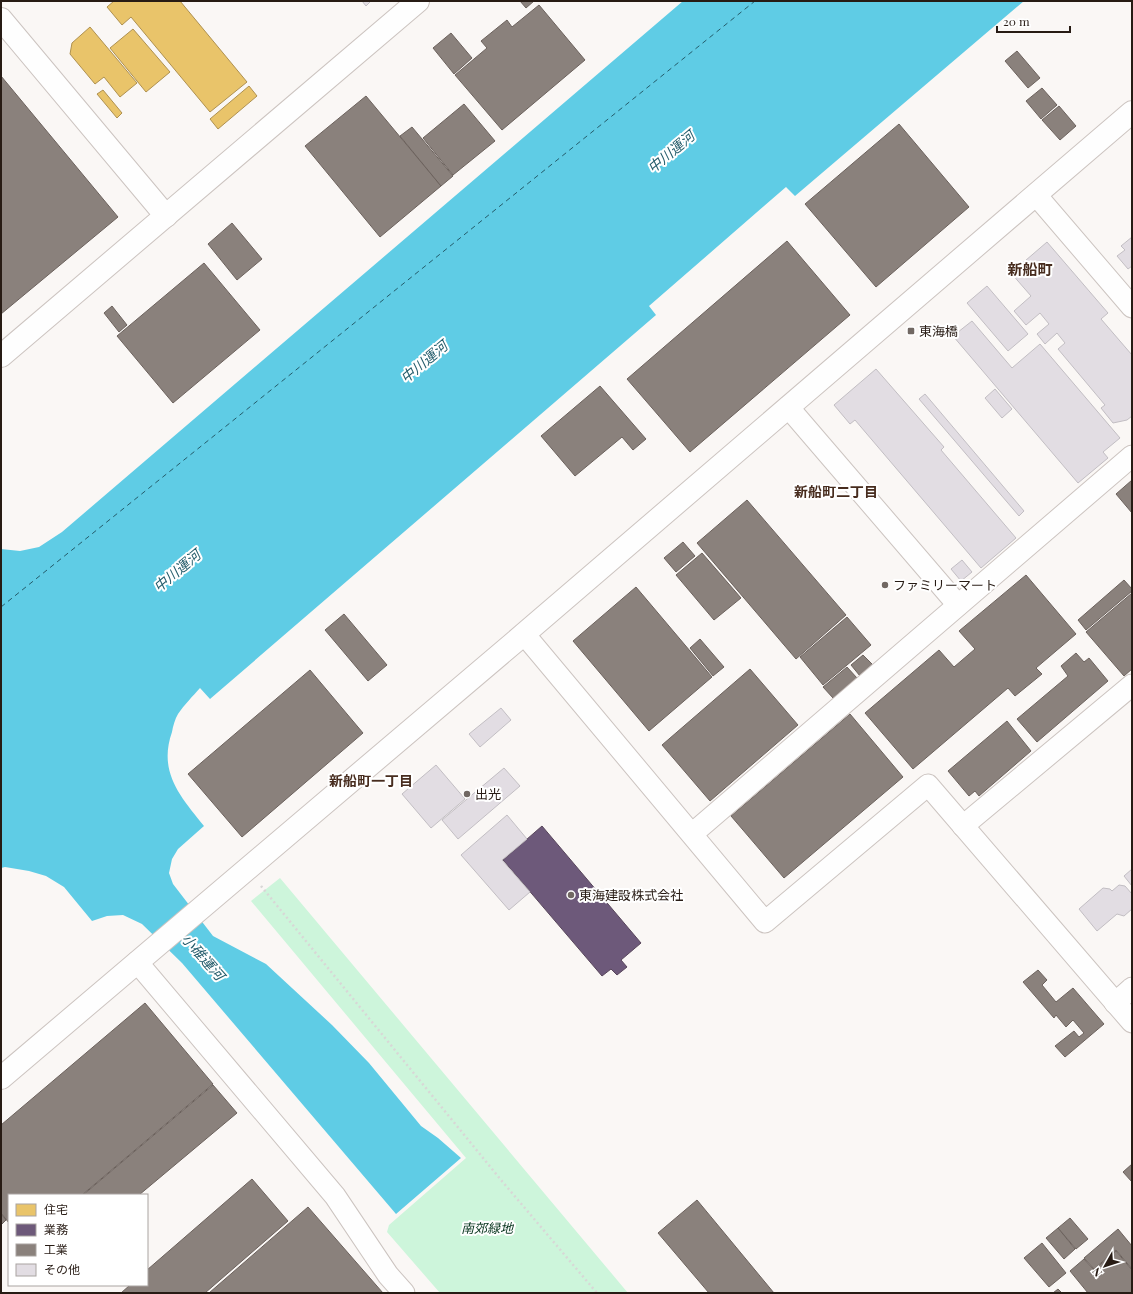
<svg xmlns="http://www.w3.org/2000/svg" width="1133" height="1294" viewBox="0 0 1133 1294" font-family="'Playfair Display','Noto Sans JP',serif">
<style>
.green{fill:#cdf5db}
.water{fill:#5fcce5}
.homes{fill:#e9c46a;stroke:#af9150}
.offices{fill:#6d597a;stroke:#58465b}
.industry{fill:#8a817c;stroke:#6c625d}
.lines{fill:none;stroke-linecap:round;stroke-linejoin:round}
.ferry{stroke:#245c6b;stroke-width:1;stroke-dasharray:5 4;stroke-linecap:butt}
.building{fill:#e2dde3;stroke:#c2bec3}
.street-casing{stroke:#ccc4c0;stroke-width:23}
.secondary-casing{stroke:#ccc4c0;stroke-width:24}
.path{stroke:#d8d7d6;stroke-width:2.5;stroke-dasharray:2 3;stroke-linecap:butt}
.street{stroke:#fefefe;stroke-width:21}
.secondary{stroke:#fefefe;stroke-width:22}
.poi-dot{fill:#716863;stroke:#fff;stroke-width:1.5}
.labels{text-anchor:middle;stroke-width:4;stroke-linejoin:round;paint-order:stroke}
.poi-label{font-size:13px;fill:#271b14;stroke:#fff;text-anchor:start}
.park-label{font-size:13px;font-style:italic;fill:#06341d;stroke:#fff}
.water-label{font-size:14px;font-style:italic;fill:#245c6b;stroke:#fff}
.neighbourhood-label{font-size:14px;font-weight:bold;fill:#472c1e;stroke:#fff}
.quarter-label{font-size:15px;font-weight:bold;fill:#472c1e;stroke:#fff}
</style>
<rect width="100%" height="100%" fill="#faf7f5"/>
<polygon class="green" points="280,878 628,1293 440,1293 387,1232 389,1225 466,1158 251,901"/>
<path class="water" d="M683,1H1024L795,196L786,187L649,306L656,315L210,699L200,688C193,696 184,705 178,714C175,719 173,726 172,732C158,772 180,796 204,826L178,849L172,859L169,873L173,884L213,936L266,964L332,1025L369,1063L421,1126L438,1138L461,1158L396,1214L182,963L142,924L123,915L107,916L92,921L64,887L46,876L29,871L5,867L1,868V549L20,551L39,547L62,532Z"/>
<g class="homes">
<polygon points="114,1 180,1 247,82 210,112 131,17 122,25 107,7"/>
<polygon points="90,27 137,83 120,97 104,77 95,84 70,54 72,43"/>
<polygon points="133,29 170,72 146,92 110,48"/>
<polygon points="249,86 257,96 218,129 210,119"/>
<polygon points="103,90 122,113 117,118 97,94"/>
</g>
<polygon class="offices" points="542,826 641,943 621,960 627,967 617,975 611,969 602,976 503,860"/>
<g class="industry">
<polygon points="520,1 534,1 526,8"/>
<polygon points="539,5 585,60 502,130 455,75 487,48 481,41 507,20 512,27"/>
<polygon points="451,33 472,58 454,74 433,48"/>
<polygon points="1017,51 1040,78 1028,88 1005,61"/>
<polygon points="1,76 118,217 1,314"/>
<polygon points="1042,88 1057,105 1041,119 1026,101"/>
<polygon points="366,96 441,186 380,237 305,146"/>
<polygon points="464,104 495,141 453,175 423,138"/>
<polygon points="1059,106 1076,126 1060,140 1042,120"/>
<polygon points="899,124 969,207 876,287 805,204"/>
<polygon points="412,127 453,176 441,186 400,136"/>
<polygon points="232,223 262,259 237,280 208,244"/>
<polygon points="787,241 850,315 690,452 627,379"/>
<polygon points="204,263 260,330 173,403 117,336"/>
<polygon points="112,306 127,325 119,332 104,313"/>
<polygon points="600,386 646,439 633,450 622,437 575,476 541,436"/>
<polygon points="1132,480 1132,513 1116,494"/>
<polygon points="747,500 846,615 796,659 697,543"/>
<polygon points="683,542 695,556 676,572 664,558"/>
<polygon points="702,553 741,598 714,620 676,575"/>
<polygon points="1026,575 1076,634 1036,668 1042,674 1015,696 1008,688 913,769 865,713 939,650 954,667 975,649 959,631"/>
<polygon points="1124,580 1132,589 1132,591 1086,630 1078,620"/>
<polygon points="636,587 712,677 649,731 573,641"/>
<polygon points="1132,593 1132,669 1124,676 1086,632"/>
<polygon points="344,614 387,665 368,681 325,630"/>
<polygon points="847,617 871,645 823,685 800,657"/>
<polygon points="700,639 724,667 713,676 690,648"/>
<polygon points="1076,653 1084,662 1089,658 1108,681 1037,742 1017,719 1068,676 1061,666"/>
<polygon points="863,655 873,665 860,676 851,665"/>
<polygon points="847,667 857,678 833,698 823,687"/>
<polygon points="750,669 798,725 710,801 662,745"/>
<polygon points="310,670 363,733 242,837 188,774"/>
<polygon points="850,714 903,777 784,878 731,816"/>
<polygon points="1007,721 1031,751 979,796 975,791 969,796 948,771"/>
<polygon points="1038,970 1047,980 1042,985 1056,1002 1073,988 1104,1024 1065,1057 1055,1046 1074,1031 1079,1037 1084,1033 1073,1020 1066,1027 1056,1015 1054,1018 1023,982"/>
<polygon points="145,1003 213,1084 82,1195 9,1195 9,1223 1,1213 1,1125"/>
<polygon points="213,1085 237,1113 139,1195 83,1195"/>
<polygon points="1132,1164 1132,1182 1123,1172"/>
<polygon points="252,1179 288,1221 205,1293 121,1293 130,1285 147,1285 147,1270"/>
<polygon points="697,1200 774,1293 709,1293 658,1233"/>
<polygon points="308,1207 383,1293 209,1293"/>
<polygon points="1,1214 6,1220 1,1225"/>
<polygon points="1070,1218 1088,1239 1076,1249 1058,1228"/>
<polygon points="1058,1228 1075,1249 1064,1259 1046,1238"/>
<polygon points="1118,1229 1132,1246 1132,1269 1116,1250 1094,1269 1084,1258"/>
<polygon points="1042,1243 1066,1273 1049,1287 1024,1258"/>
<polygon points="1116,1251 1132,1270 1132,1293 1088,1293 1070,1271 1084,1259 1094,1270"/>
<polygon points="1058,1289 1062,1293 1053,1293"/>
</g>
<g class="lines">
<polyline class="ferry" points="1,607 755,1"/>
</g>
<g class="building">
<polygon points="362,1 371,1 366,6"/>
<polygon points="1132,237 1132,266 1128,269 1117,256 1125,250 1121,246"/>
<polygon points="1047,242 1108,313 1101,319 1132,355 1132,416 1127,420 1113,423 1101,408 1105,405 1058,349 1065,343 1057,333 1045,344 1037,334 1049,324 1040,313 1026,325 1014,311 1031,296 1011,273"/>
<polygon points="987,286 1028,334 1008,351 967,303"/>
<polygon points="972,321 1012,368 1040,344 1120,438 1103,452 1108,458 1078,483 953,336"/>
<polygon points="876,369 944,447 941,450 1016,538 981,568 855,420 850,424 834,405"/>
<polygon points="995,389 1012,409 1002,418 985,398"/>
<polygon points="925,394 1024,511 1019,516 919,399"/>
<polygon points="962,560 972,572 961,581 951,569"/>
<polygon points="501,708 511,720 480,747 469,734"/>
<polygon points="436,765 465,799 431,828 402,794"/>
<polygon points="504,768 520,786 458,839 442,820"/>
<polygon points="507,815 527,839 502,860 530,892 509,910 461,855"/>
<polygon points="1132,869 1132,886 1124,876"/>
<polygon points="1119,885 1125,886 1132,894 1132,909 1124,916 1117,914 1097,931 1079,909 1103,888 1110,889 1112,891"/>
</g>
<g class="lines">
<defs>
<g id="street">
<polyline points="1036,195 1132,307"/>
<polyline points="788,407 958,605"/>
<polyline points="524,634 765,922 928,785 1132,1022"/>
<polyline points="963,826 1132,685"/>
<polyline points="692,834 1132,456"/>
<polyline points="137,962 335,1196 388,1275 404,1293"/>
<polyline points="1115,1003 1132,988"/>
</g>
<g id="secondary">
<polyline points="1,19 166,216"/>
<polyline points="1,356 418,1"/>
<polyline points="1,1078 524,634 1132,112"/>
</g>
</defs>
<use href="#street" class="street-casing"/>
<use href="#secondary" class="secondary-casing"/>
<polyline class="path" points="261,886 501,1180 597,1293"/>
<use href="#street" class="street"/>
<use href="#secondary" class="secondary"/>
</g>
<g class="poi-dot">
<rect x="907" y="327" width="8" height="8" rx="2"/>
<circle cx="885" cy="585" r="4"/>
<circle cx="467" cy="794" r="4"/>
<circle cx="571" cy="895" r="4"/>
</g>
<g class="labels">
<g class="poi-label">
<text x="919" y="336">東海橋</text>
<text x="893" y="590">ファミリーマート</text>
<text x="475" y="799">出光</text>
<text x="579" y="900">東海建設株式会社</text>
</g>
<g class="park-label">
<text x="487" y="1233">南郊緑地</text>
</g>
<g class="water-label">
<text transform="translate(671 152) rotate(-40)" y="5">中川運河</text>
<text transform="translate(424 362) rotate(-40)" y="5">中川運河</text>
<text transform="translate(177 571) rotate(-40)" y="5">中川運河</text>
<text transform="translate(203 957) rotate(49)" y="5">小碓運河</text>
</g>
<g class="neighbourhood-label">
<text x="836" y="497">新船町二丁目</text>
<text x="371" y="786">新船町一丁目</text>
</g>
<g class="quarter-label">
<text x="1030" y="275">新船町</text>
</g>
</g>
<rect width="1133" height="1294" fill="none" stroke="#271b14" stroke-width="4"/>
<rect x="8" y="1194" width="140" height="92" fill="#ffffff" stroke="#a9a4a1"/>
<rect x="16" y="1204" width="20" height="12" fill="#e9c46a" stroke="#a9a4a1"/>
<text x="44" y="1214" font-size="12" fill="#271b14">住宅</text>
<rect x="16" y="1224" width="20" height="12" fill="#6d597a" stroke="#a9a4a1"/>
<text x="44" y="1234" font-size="12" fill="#271b14">業務</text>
<rect x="16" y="1244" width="20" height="12" fill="#8a817c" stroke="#a9a4a1"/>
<text x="44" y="1254" font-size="12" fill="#271b14">工業</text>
<rect x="16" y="1264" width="20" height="12" fill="#e2dde3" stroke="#a9a4a1"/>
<text x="44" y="1274" font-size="12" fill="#271b14">その他</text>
<g transform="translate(1105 1266) rotate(231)" stroke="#ffffff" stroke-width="3" paint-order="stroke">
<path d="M0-3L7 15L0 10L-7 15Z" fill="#271b14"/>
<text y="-6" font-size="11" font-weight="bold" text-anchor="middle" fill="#271b14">N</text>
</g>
<path d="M997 26v6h73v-6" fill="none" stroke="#271b14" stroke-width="2"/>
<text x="1003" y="26" font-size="12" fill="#271b14" stroke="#ffffff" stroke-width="3" paint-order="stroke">20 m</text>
</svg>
